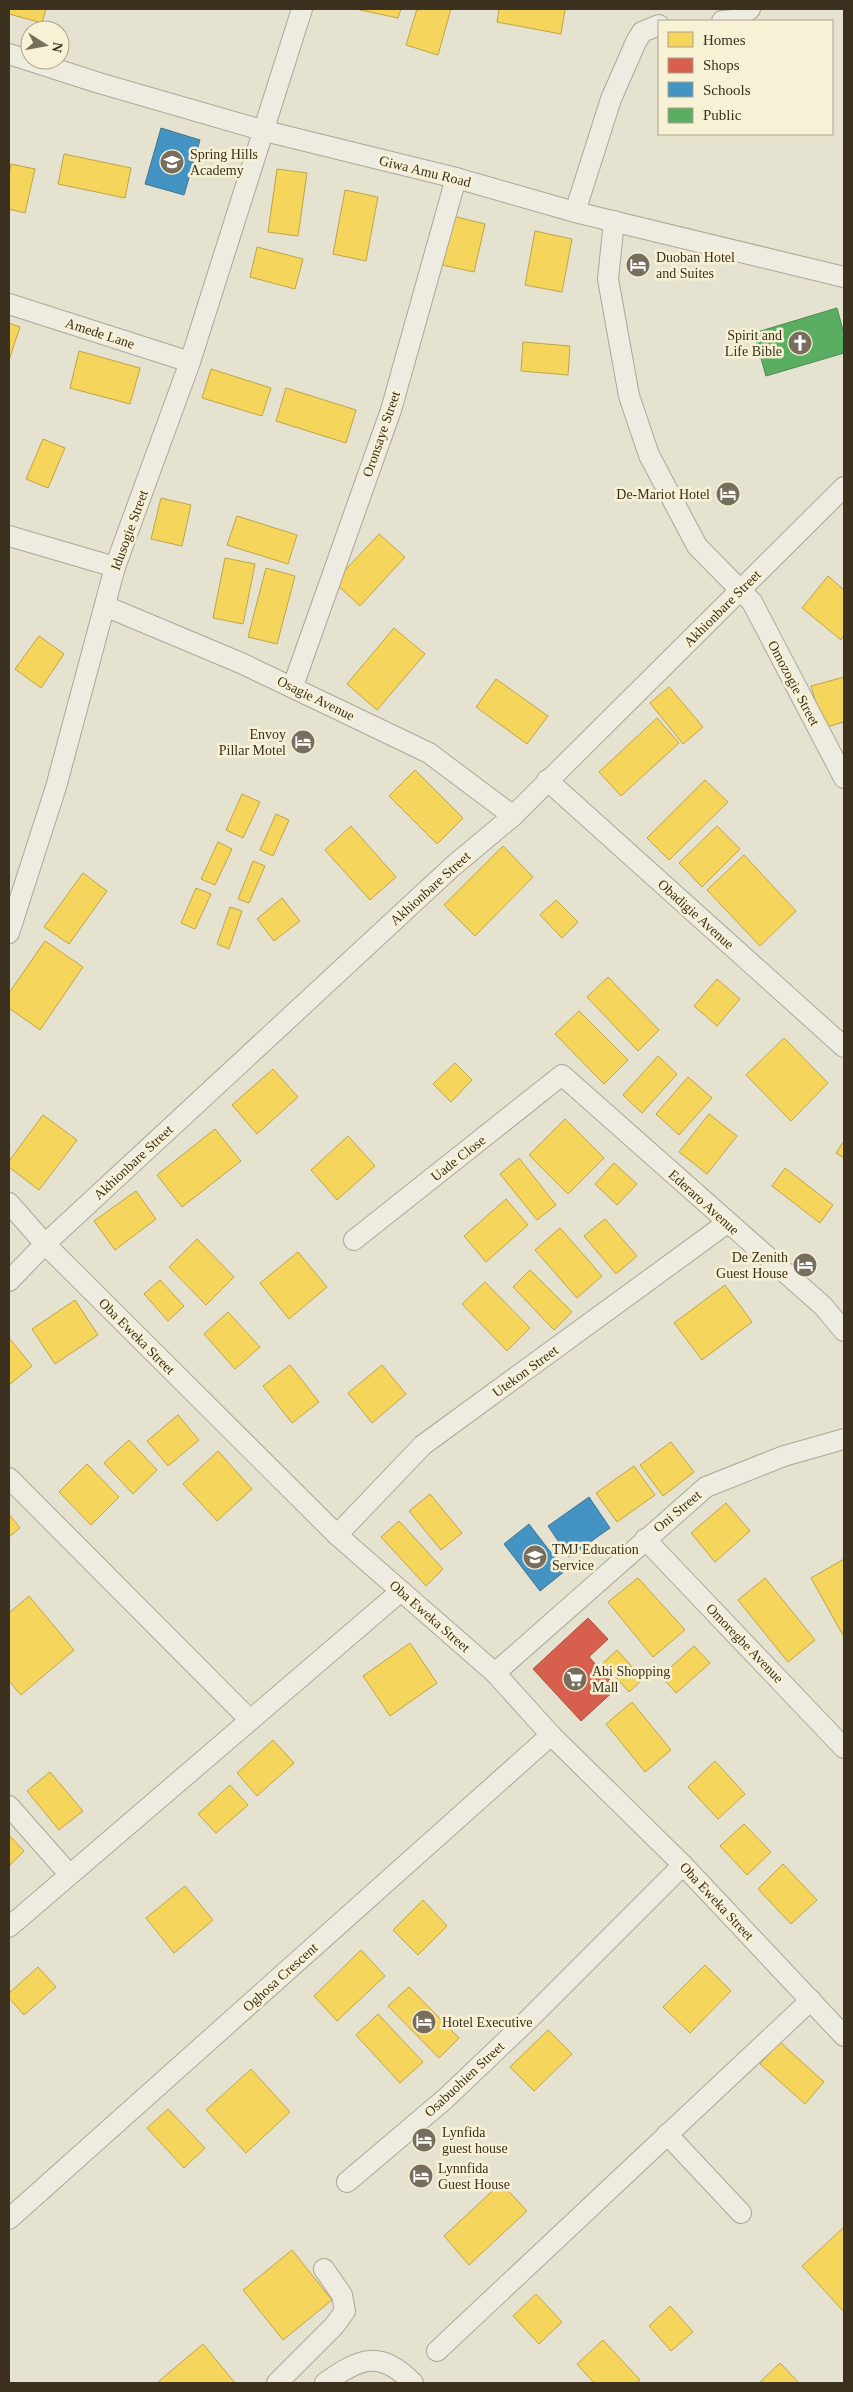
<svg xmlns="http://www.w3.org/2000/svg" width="853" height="2392" viewBox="0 0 853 2392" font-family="Georgia,serif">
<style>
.homes{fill:#f6d55c;stroke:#bea44a}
.shops{fill:#d6604d;stroke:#a8523f}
.schools{fill:#4393c3;stroke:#417592}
.public{fill:#5aae61;stroke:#51884d}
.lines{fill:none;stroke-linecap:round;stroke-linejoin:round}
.street-casing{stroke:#aca798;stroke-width:22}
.street{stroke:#eeece1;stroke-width:20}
.labels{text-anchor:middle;stroke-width:5;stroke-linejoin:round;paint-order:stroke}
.poi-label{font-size:14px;fill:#3c301f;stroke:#f7f1d6;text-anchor:start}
.street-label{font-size:14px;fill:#3c301f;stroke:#f7f1d6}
</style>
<rect width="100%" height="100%" fill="#e6e2d0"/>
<g class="homes">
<polygon points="9,9 46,9 42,23 9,14"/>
<polygon points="356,9 401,9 398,18"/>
<polygon points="417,9 451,9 438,55 406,45"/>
<polygon points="499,9 565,9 561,34 497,22"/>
<polygon points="64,154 131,168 125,198 58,184"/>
<polygon points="11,164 35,169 25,213 9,209 9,176"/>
<polygon points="277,169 307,173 298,236 268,232"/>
<polygon points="345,190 378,197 366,261 333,254"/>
<polygon points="453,216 485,224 474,272 442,265"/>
<polygon points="535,231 572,239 562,292 525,285"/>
<polygon points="257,247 303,259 295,289 250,277"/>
<polygon points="9,323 20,327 9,360"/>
<polygon points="523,342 570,346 568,375 521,371"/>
<polygon points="79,351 140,368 130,404 70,388"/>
<polygon points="211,369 271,388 262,416 202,398"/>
<polygon points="286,388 356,410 346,443 276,421"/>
<polygon points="43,439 65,448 48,488 26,479"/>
<polygon points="161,498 191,505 182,546 151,539"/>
<polygon points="237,516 297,535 288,564 227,545"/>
<polygon points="379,534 405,557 360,606 334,582"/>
<polygon points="225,558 255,564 243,624 213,618"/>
<polygon points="266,568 295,576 277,644 248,637"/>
<polygon points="828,576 844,590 844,635 841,640 802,608"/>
<polygon points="394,628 425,654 377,710 347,684"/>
<polygon points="39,636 64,654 41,688 15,669"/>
<polygon points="844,677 844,722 823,728 811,686"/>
<polygon points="496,679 548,716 527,744 476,707"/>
<polygon points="669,687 703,727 683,744 650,703"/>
<polygon points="657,718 679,743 621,796 599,772"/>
<polygon points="415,770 463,818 437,844 389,796"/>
<polygon points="705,780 728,802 669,860 647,838"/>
<polygon points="242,794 260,802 243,838 226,830"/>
<polygon points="276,814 289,820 273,856 260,850"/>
<polygon points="351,826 396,877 370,900 325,850"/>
<polygon points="717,826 740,849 702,887 679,863"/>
<polygon points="218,842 232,849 215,885 201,879"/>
<polygon points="503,846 533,877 475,936 444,905"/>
<polygon points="744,855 796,911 760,946 707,890"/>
<polygon points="253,861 265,866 249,903 238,899"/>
<polygon points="83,873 107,891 69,944 44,927"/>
<polygon points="196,888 211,894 195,929 181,923"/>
<polygon points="282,898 300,921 274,941 257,919"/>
<polygon points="556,900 578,922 562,938 540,915"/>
<polygon points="230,907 242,911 229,949 217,944"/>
<polygon points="45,941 83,967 40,1030 9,1008 9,993"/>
<polygon points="608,977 659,1030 638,1051 587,997"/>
<polygon points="717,979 740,999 717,1026 694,1006"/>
<polygon points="579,1011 628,1060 604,1084 555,1034"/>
<polygon points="784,1038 828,1083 791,1121 746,1075"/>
<polygon points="658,1056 677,1074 642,1113 623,1095"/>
<polygon points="455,1063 472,1080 451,1102 433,1084"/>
<polygon points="273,1069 298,1097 257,1134 232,1105"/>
<polygon points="688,1077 712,1098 679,1135 656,1114"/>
<polygon points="709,1114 737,1136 707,1174 679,1152"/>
<polygon points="43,1115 77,1140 39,1190 9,1167 9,1161"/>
<polygon points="565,1119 604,1158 568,1194 529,1155"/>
<polygon points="215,1129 241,1161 182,1207 157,1175"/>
<polygon points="348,1136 375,1166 337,1200 311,1170"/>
<polygon points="844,1141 844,1158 836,1153"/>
<polygon points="519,1158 556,1205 537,1220 500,1174"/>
<polygon points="614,1163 637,1184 617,1205 595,1184"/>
<polygon points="785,1168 833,1205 820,1223 772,1186"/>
<polygon points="136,1191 156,1219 115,1250 94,1221"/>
<polygon points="506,1199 528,1225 486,1262 464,1236"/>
<polygon points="605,1219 637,1256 616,1274 584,1236"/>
<polygon points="560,1228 602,1276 577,1298 535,1250"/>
<polygon points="197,1239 234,1277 206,1305 169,1267"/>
<polygon points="298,1252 327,1287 289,1319 260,1283"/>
<polygon points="530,1270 572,1312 554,1330 513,1287"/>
<polygon points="160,1280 184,1306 168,1321 144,1294"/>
<polygon points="485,1282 530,1328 507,1351 462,1304"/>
<polygon points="725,1285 752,1322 702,1360 674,1323"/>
<polygon points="75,1300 98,1335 55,1364 32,1329"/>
<polygon points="228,1312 260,1347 235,1369 204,1334"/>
<polygon points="9,1338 32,1366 9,1385"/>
<polygon points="290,1365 319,1402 292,1423 263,1386"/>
<polygon points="382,1365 406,1394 372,1423 348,1393"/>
<polygon points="178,1415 199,1440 168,1466 147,1441"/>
<polygon points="129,1440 157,1470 133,1494 104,1463"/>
<polygon points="671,1442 694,1472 663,1496 640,1465"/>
<polygon points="218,1451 252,1489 217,1521 183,1484"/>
<polygon points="87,1464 119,1497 91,1525 59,1492"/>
<polygon points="634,1466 655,1495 617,1522 596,1493"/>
<polygon points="430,1494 462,1533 441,1550 409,1511"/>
<polygon points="726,1503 750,1531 715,1562 691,1533"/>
<polygon points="9,1514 20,1528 9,1537"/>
<polygon points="399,1521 443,1569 426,1586 381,1537"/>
<polygon points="844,1559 844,1637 811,1578"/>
<polygon points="638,1578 685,1630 653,1657 608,1602"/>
<polygon points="765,1578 815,1640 788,1662 738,1600"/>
<polygon points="29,1596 74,1650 21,1695 9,1681 9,1613"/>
<polygon points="410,1643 437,1683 390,1716 363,1676"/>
<polygon points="694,1646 710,1663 676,1693 661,1676"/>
<polygon points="617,1650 643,1679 629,1692 603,1663"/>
<polygon points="632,1702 671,1750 645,1772 606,1724"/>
<polygon points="273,1740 294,1763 257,1796 237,1773"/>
<polygon points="715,1761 745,1794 718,1819 688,1787"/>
<polygon points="50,1772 83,1811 59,1830 27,1791"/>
<polygon points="230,1785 248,1805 216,1833 198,1814"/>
<polygon points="744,1824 771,1852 747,1875 720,1846"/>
<polygon points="9,1835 24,1851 9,1866"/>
<polygon points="783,1864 817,1900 791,1924 758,1889"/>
<polygon points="185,1886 213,1920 174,1953 146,1918"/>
<polygon points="423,1900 447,1926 418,1955 393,1930"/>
<polygon points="361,1950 385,1976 337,2021 314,1996"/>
<polygon points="705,1965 731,1991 690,2033 663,2007"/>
<polygon points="38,1967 56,1987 24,2015 9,1998 9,1993"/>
<polygon points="409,1987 459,2038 439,2058 388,2006"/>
<polygon points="378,2014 423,2062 400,2083 356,2035"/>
<polygon points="548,2030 572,2054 534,2091 510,2067"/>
<polygon points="780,2042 824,2082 805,2104 760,2064"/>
<polygon points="251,2069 290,2112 246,2153 206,2110"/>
<polygon points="168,2109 205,2148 184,2168 147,2128"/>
<polygon points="501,2183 527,2211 469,2265 444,2236"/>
<polygon points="844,2227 844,2312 802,2266"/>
<polygon points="292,2250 332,2300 283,2340 243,2290"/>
<polygon points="536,2294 562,2322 539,2344 513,2316"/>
<polygon points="670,2306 693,2332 671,2351 649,2326"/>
<polygon points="603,2340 640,2380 636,2383 594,2383 577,2364"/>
<polygon points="203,2344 235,2383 159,2383 158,2382"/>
<polygon points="780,2363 799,2383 759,2383"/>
</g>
<polygon class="shops" points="588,1618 608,1639 589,1657 617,1688 581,1721 533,1669"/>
<g class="schools">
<polygon points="161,128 200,140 184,195 145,184"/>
<polygon points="589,1497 610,1528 569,1557 548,1526"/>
<polygon points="529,1524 565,1571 540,1591 504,1544"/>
</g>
<polygon class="public" points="837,308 844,334 844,353 766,376 754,333"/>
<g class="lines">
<defs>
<g id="street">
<polyline points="722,21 734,20 750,9"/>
<polyline points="9,54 99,83 265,131 456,178 575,212 844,277"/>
<polyline points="575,212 611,99 636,42 642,32 659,25"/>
<polyline points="614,221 608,279 629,396 649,455 697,546 752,602 844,778"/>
<polyline points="9,304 190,362"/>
<polyline points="9,536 115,567"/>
<polyline points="105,606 241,663 429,753 513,816"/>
<polyline points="293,686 391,410 456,178"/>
<polyline points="547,780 844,1047"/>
<polyline points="9,933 56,787 115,567 190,362 302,9"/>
<polyline points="9,1203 45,1244 337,1535 495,1673 551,1735 683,1865 844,2036"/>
<polyline points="354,1240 562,1075 823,1306 844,1331"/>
<polyline points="9,1281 45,1244 452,867 513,816 844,487"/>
<polyline points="9,1478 250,1720"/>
<polyline points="337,1535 423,1445 727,1223"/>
<polyline points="645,1539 844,1748"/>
<polyline points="495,1673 706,1487 784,1456 844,1439"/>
<polyline points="9,1806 69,1874"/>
<polyline points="9,1927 401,1591"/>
<polyline points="667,2134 741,2213"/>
<polyline points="347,2182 445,2099 528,2020 683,1865"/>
<polyline points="9,2219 551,1735"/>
<polyline points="437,2351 811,2000"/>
<polyline points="277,2383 334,2326 345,2311 342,2295 324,2269"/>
<path d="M325,2383C360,2358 380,2349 413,2383"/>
</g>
</defs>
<use href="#street" class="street-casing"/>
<use href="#street" class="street"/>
</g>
<defs>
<symbol id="school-disc" viewBox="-11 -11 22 22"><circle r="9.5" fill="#786e5d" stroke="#f7f1d6"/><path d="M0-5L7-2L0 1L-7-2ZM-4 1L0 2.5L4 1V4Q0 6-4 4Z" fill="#fff"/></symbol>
<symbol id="hotel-disc" viewBox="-11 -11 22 22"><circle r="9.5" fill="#786e5d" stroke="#f7f1d6"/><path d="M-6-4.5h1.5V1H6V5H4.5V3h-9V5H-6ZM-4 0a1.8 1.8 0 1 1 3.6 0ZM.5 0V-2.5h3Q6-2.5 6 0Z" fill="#fff"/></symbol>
<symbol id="church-disc" viewBox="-11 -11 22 22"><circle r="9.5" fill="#786e5d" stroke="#f7f1d6"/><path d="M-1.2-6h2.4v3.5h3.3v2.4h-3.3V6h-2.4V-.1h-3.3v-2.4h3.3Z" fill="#fff"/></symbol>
<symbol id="supermarket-disc" viewBox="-11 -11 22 22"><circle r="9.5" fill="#786e5d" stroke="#f7f1d6"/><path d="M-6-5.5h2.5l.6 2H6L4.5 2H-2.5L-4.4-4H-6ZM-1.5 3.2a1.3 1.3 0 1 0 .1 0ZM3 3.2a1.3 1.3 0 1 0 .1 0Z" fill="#fff"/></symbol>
</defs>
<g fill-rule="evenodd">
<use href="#school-disc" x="158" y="148" width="28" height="28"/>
<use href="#hotel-disc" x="624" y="251" width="28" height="28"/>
<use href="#church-disc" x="786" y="329" width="28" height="28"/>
<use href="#hotel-disc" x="714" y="480" width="28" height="28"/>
<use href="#hotel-disc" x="289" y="728" width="28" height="28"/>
<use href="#hotel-disc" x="791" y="1251" width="28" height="28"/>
<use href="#school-disc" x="521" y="1543" width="28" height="28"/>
<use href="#supermarket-disc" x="561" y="1665" width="28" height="28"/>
<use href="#hotel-disc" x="410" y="2008" width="28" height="28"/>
<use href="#hotel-disc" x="410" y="2126" width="28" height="28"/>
<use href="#hotel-disc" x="407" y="2162" width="28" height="28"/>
</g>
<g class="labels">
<g class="poi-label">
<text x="190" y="159">Spring Hills<tspan x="190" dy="16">Academy</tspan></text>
<text x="656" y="262">Duoban Hotel<tspan x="656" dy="16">and Suites</tspan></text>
<text x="782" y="340" text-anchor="end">Spirit and<tspan x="782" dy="16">Life Bible</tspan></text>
<text x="710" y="499" text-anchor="end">De-Mariot Hotel</text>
<text x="286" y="739" text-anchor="end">Envoy<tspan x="286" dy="16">Pillar Motel</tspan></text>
<text x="788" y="1262" text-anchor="end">De Zenith<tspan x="788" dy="16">Guest House</tspan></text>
<text x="552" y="1554">TMJ Education<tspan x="552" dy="16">Service</tspan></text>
<text x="592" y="1676">Abi Shopping<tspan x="592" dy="16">Mall</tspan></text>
<text x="442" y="2027">Hotel Executive</text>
<text x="442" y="2137">Lynfida<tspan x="442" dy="16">guest house</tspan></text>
<text x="438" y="2173">Lynnfida<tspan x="438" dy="16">Guest House</tspan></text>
</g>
<g class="street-label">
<text transform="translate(425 171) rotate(14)" y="5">Giwa Amu Road</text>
<text transform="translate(100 333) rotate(18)" y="5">Amede Lane</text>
<text transform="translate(381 434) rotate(-71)" y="5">Oronsaye Street</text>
<text transform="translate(129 530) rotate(-70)" y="5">Idusogie Street</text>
<text transform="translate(722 608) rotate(-45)" y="5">Akhionbare Street</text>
<text transform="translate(794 683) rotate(62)" y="5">Omozogie Street</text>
<text transform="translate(316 698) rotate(26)" y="5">Osagie Avenue</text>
<text transform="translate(430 888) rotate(-42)" y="5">Akhionbare Street</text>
<text transform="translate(696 914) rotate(42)" y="5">Obadigie Avenue</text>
<text transform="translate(458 1158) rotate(-38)" y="5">Uade Close</text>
<text transform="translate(133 1162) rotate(-43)" y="5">Akhionbare Street</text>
<text transform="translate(704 1202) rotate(42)" y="5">Ederaro Avenue</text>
<text transform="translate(137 1336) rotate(45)" y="5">Oba Eweka Street</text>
<text transform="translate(525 1371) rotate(-36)" y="5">Utekon Street</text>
<text transform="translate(677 1511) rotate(-40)" y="5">Oni Street</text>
<text transform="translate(430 1616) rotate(41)" y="5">Oba Eweka Street</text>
<text transform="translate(745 1643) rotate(46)" y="5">Omoregbe Avenue</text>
<text transform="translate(717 1901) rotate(47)" y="5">Oba Eweka Street</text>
<text transform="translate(280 1977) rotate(-42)" y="5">Oghosa Crescent</text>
<text transform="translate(464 2079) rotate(-43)" y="5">Osabuohien Street</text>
</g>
</g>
<rect width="853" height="2392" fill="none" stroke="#3c301f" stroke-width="20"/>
<rect x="658" y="20" width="175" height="115" fill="#f7f1d6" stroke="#aca48d"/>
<rect x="668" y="32" width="25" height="15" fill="#f6d55c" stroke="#aca48d"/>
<text x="703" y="45" font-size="15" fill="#3c301f">Homes</text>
<rect x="668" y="58" width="25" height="15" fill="#d6604d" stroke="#aca48d"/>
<text x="703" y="70" font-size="15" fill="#3c301f">Shops</text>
<rect x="668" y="82" width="25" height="15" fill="#4393c3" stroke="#aca48d"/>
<text x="703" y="95" font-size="15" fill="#3c301f">Schools</text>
<rect x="668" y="108" width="25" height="15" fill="#5aae61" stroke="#aca48d"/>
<text x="703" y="120" font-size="15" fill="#3c301f">Public</text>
<g transform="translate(45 45) rotate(101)"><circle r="24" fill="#f7f1d6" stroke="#aca48d"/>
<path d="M0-4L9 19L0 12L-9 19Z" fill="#786e5d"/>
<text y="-8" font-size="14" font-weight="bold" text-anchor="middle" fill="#3c301f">N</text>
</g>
</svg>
